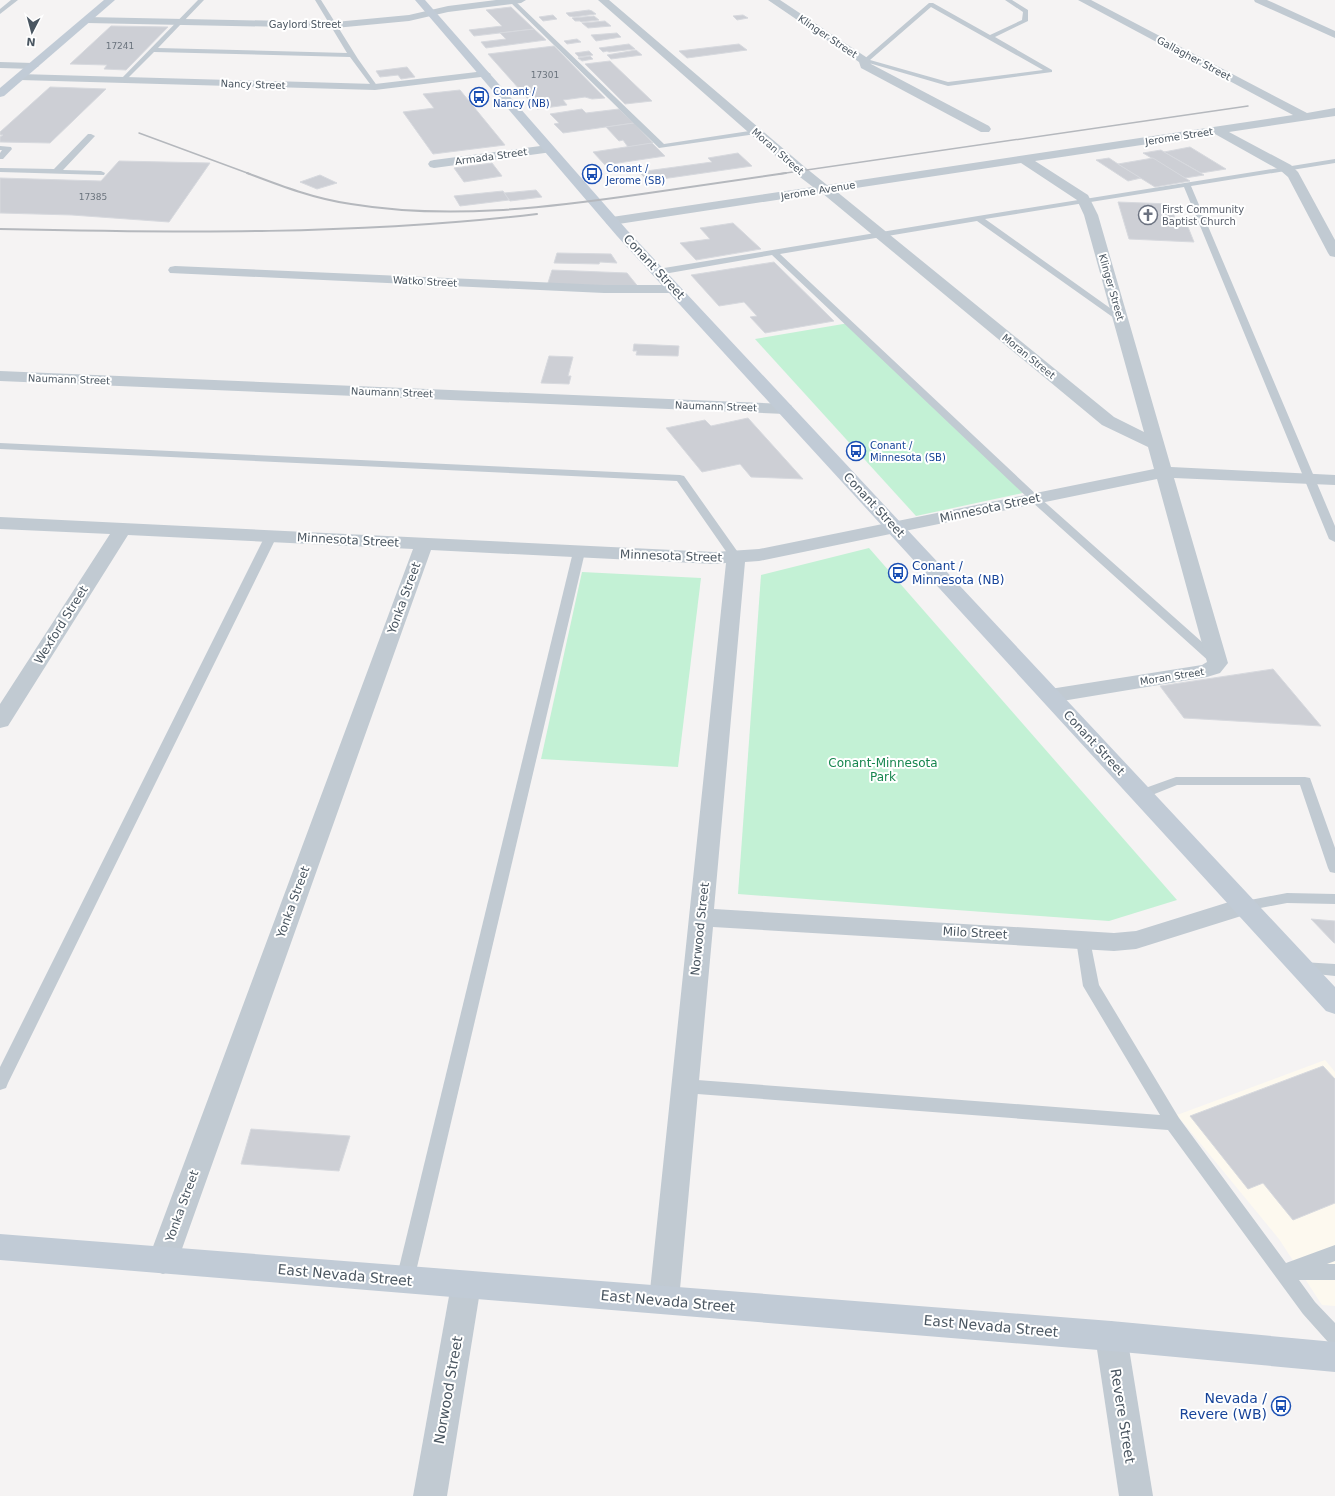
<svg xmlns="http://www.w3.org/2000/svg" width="1335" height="1496" viewBox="0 0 1335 1496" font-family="'DejaVu Sans',sans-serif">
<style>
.commercial{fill:#fdf9ef}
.green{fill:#c3f1d5}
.building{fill:#cdcfd5;stroke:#d7d9de}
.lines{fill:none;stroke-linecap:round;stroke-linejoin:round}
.lane{fill:#c1cad2;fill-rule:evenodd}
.street{fill:#c1cad2;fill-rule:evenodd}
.secondary{fill:#c1cbd6;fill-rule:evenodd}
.rail-far1{stroke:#b5b8bd;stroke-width:1.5}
.rail{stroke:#b5b8bd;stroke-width:2}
.labels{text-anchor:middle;stroke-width:4;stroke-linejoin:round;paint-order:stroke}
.far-number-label{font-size:9px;fill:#6b747e}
.far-street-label{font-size:10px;fill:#4a5661;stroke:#fff}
.far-transit-label{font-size:10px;fill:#164399;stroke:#fff;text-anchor:start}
.far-worship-label{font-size:10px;fill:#5b616d;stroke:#fff;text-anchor:start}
.street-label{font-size:12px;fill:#4a5661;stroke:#fff}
.transit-label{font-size:12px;fill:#164399;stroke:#fff;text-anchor:start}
.park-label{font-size:12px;fill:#17864f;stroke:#fff}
.near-street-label{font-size:14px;fill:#4a5661;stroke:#fff}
.near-transit-label{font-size:14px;fill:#164399;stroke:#fff;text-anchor:end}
</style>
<rect width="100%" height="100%" fill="#f5f3f3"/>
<polygon class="commercial" points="1325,1060 1335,1072 1335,1306 1322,1305 1279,1239 1177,1115"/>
<g class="green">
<polygon points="849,323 1023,493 916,516 755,339"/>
<polygon points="869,548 1177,900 1109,921 738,894 761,575"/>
<polygon points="582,572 701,578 678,767 541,759"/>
</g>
<g class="building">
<polygon points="511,7 534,29 474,36 469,30 502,26 486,10"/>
<polygon points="589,10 592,11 596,14 574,17 569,16 566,13"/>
<polygon points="553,15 557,19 543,21 539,17"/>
<polygon points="743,15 748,18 737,20 733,16"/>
<polygon points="594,16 599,20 581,22 580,21 575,21 572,18"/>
<polygon points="605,21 611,26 588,28 582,23"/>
<polygon points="111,26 168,27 126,70 104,69 107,65 70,64"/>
<polygon points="534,29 546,40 486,48 481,42 506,39 500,33"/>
<polygon points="617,33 621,37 596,41 591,35"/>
<polygon points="577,39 581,42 567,44 564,41"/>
<polygon points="629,44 635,49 609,52 607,51 603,52 599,48"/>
<polygon points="739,44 747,50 687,58 679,51"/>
<polygon points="554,46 605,98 592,99 585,97 563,100 567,105 537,109 488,54"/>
<polygon points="636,50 642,55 611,59 607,55"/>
<polygon points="589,51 593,55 579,57 575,53"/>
<polygon points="590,56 593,59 582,61 578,58"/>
<polygon points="610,61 652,101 625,104 585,64"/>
<polygon points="407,67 415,77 401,79 398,75 380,77 376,71"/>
<polygon points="50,87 106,89 50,143 0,142 0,137 3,135 0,135 0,132"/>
<polygon points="460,90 505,145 433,154 403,112 434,108 423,94"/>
<polygon points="582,109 586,113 619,109 634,123 563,133 554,124 559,123 550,114"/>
<polygon points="634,123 653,143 628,147 623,140 619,141 606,127"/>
<polygon points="652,143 665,156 605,165 593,152"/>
<polygon points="1190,147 1226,169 1201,173 1164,152"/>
<polygon points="1161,150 1164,152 1204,175 1185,178 1143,153"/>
<polygon points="738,153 752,166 648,181 639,172 712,162 708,158"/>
<polygon points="1109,158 1118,164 1141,178 1128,181 1096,160"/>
<polygon points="1153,158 1185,178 1190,181 1155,187 1118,164"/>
<polygon points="119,161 210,163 169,222 72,215 0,213 0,178 101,181"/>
<polygon points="492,163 502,176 464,182 454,168"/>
<polygon points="320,175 337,183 317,189 300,182"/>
<polygon points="536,190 542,197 510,201 504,193"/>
<polygon points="503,191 509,200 460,206 454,196"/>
<polygon points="1118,202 1170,204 1178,226 1188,227 1194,242 1129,239"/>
<polygon points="733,223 761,249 696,260 680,243 710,239 700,228"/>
<polygon points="557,253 611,254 617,263 600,262 599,264 554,263"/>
<polygon points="774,262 834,321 765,333 750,317 757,316 744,302 719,306 691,275"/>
<polygon points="552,270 627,273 640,289 547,286"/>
<polygon points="634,344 679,346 678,356 636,355 637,351 633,351"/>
<polygon points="549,356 573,357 568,376 571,376 569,384 541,383"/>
<polygon points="748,418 803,479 751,477 740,464 702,472 666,428 705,420 711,426"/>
<polygon points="1273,669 1321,726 1184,718 1160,686"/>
<polygon points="1311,919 1335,921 1335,943 1334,943"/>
<polygon points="1323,1066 1335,1079 1335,1203 1293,1220 1263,1183 1248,1189 1190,1116"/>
<polygon points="251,1129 350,1136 339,1171 241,1164"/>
</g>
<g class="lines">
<g class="lane">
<polygon points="11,0 18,0 0,14 0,9"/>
<polygon points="198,0 204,0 158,48 347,53 315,0 321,0 358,59 378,87 373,88 350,57 154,52 125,81 121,81 121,79"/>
<polygon points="508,0 514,0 664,144 756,130 760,132 756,134 659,148"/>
<path d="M1005,0H1012L1028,10V21L995,37L1052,70V72L948,86L862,61L929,3H933L990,35L1022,20L1023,12ZM931,7L1043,70L948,82L870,60Z"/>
<polygon points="88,134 91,134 95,136 63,170 101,171 105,173 104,175 0,172 0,168 54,169"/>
<polygon points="0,146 11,147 12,149 3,159 0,159 0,153 2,150 0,150"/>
<polygon points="1335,159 1335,163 1191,186 1335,526 1335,542 1329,539 1184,187 985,219 1124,318 1125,320 1124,322 1121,323 977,221 780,254 1039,497 1220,658 1222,661 1220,664 1212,664 1031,501 772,255 658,275 654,272 658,269 978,216"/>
<polygon points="0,443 680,475 684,476 742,558 740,560 732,560 677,481 0,449"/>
<polygon points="271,533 277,536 8,1083 6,1088 0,1090 0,1067 265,536"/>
<polygon points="579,549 585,552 414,1280 411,1286 405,1288 399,1286 396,1280 573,552"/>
<polygon points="1176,777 1305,777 1310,778 1335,848 1335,873 1330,872 1328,868 1300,785 1177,785 1142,799 1137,797 1135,794 1137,791"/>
<polygon points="1287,893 1335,894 1335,904 1287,903 1245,911 1240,910 1238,906 1240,902 1245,901"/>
<polygon points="1083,934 1088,936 1090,940 1099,985 1179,1118 1286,1263 1335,1245 1335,1261 1327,1264 1335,1264 1335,1280 1299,1280 1315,1302 1335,1323 1335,1345 1328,1342 1303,1314 1168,1130 684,1093 678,1091 676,1086 678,1081 684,1079 1160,1115 1083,986 1076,940 1078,936"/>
<polygon points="1302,962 1335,964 1335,976 1297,972 1294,968 1297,964"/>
</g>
<g class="street">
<polygon points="496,0 526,0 521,3 448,12 409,21 335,28 87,23 82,20 87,17 335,22 409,15 448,6"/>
<path d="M598,0H609L806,168L827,185L1293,115L1078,0H1091L1307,113L1335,108V116L1229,132L1291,165L1298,172L1335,240V257L1330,256L1328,253L1288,177L1281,171L1215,134L1035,161L1088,195L1098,215L1171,467L1335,475V485L1174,478L1228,663L1220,673L1207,677L1050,703L1043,701L1039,696L1043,691L1050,689L1202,665L1207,662L1157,479L759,561L745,562L714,909L1114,933L1136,931L1245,897L1254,900L1257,906L1254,912L1136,949L1114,951L713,927L679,1300L675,1310L664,1314L653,1310L649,1300L726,563L714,564L431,550L178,1260L174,1270L163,1274L152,1270L148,1260L413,549L128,535L8,726L0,728V704L110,534L0,529V517L714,552L759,549L1154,469L1148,447L1102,425L822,193L612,225L607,224L605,221L607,218L612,217L813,187L796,174ZM1021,163L1077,200L1084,215L1144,432L1114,417L836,191Z"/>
<polygon points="768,0 780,0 869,59 871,64 989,126 991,129 989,132 981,132 861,68 859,62"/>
<polygon points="1254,0 1267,0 1335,31 1335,38 1255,2"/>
<polygon points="0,62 33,63 39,66 33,69 0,68"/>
<polygon points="485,71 491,74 489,76 375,90 20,80 16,79 14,77 16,75 20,74 375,84"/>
<polygon points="548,145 552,146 554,149 552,152 434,168 430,167 428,164 430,161 434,160"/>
<polygon points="175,266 604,285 674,285 679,286 681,289 679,292 674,293 604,293 170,273 168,270 170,267"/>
<polygon points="0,371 785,404 791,405 793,409 791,413 785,414 0,381"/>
<polygon points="466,1271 477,1275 481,1285 447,1496 413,1496 451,1285 455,1275"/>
<polygon points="1111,1321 1122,1326 1127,1336 1153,1496 1119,1496 1095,1336 1100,1326"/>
</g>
<g class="secondary">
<polygon points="104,0 115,0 4,96 0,97 0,88"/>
<polygon points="415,0 425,0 627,230 1335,987 1335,1014 1326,1011 617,236"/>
<polygon points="0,1234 1111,1321 1335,1342 1335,1372 1111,1351 0,1260"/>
</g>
<g class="rail-far1">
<polyline points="139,133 250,174"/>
<polyline points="779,174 1248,106"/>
</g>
<g class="rail">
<path d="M247,173C281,186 315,199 351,204C448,220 546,208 642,194C690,187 738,180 786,173"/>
<path d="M0,229C179,233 359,235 537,214"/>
</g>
</g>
<defs>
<symbol id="bus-ring" viewBox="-11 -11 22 22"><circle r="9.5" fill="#fff" stroke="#1a4fb4" stroke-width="1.5"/><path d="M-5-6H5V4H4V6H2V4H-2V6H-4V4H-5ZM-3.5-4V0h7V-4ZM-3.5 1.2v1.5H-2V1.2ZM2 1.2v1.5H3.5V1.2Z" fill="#1a4fb4"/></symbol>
<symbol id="church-ring" viewBox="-11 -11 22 22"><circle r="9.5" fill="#fff" stroke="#6b7280" stroke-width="1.5"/><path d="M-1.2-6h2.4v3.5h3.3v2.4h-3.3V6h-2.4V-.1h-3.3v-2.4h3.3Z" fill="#6b7280"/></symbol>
</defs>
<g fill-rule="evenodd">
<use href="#bus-ring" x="468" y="86" width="22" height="22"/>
<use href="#bus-ring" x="581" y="163" width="22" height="22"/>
<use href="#church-ring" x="1137" y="204" width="22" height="22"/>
<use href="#bus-ring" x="845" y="440" width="22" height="22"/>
<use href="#bus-ring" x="887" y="562" width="22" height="22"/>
<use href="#bus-ring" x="1270" y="1395" width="22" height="22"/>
</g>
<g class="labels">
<g class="far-number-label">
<text x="120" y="49">17241</text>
<text x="545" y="78">17301</text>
<text x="93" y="200">17385</text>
</g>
<g class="far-street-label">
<text x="305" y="28">Gaylord Street</text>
<text transform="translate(828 36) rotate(34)" y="4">Klinger Street</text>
<text transform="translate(1194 58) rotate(28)" y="4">Gallagher Street</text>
<text transform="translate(253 84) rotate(2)" y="4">Nancy Street</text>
<text transform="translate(1179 136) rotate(-9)" y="4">Jerome Street</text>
<text transform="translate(778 151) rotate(41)" y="4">Moran Street</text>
<text transform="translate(491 156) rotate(-8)" y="4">Armada Street</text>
<text transform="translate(818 190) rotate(-9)" y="4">Jerome Avenue</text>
<text transform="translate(425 281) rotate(3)" y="4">Watko Street</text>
<text transform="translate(1112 287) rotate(74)" y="4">Klinger Street</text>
<text transform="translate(1029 356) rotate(39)" y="4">Moran Street</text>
<text transform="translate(69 379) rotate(2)" y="4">Naumann Street</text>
<text transform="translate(392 392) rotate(2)" y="4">Naumann Street</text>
<text transform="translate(716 406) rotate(2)" y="4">Naumann Street</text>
<text transform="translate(1172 676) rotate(-9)" y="4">Moran Street</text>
</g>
<g class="far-transit-label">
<text x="493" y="95">Conant /<tspan x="493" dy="12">Nancy (NB)</tspan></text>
<text x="606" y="172">Conant /<tspan x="606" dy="12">Jerome (SB)</tspan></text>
<text x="870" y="449">Conant /<tspan x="870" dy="12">Minnesota (SB)</tspan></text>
</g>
<g class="far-worship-label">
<text x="1162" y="213">First Community<tspan x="1162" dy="12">Baptist Church</tspan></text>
</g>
<g class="street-label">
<text transform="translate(654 267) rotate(47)" y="4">Conant Street</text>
<text transform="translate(874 505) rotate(47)" y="4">Conant Street</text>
<text transform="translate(990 508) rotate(-12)" y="4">Minnesota Street</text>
<text transform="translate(348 540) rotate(3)" y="4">Minnesota Street</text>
<text transform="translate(671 556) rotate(2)" y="4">Minnesota Street</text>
<text transform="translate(404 598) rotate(-70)" y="4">Yonka Street</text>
<text transform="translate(61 625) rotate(-58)" y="4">Wexford Street</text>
<text transform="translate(1094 743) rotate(47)" y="4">Conant Street</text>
<text transform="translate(293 902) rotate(-70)" y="4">Yonka Street</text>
<text transform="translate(700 929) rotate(-84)" y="4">Norwood Street</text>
<text transform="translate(975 933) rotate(3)" y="4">Milo Street</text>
<text transform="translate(182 1206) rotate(-70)" y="4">Yonka Street</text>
</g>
<g class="transit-label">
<text x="912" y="570">Conant /<tspan x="912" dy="14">Minnesota (NB)</tspan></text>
</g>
<g class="park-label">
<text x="883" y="767">Conant-Minnesota<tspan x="883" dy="14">Park</tspan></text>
</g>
<g class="near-street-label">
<text transform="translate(345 1275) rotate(5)" y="5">East Nevada Street</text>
<text transform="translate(668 1301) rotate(5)" y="5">East Nevada Street</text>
<text transform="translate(991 1326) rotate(5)" y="5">East Nevada Street</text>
<text transform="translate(448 1390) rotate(-80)" y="5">Norwood Street</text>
<text transform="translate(1123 1416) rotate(81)" y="5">Revere Street</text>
</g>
<g class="near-transit-label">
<text x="1267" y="1403">Nevada /<tspan x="1267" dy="16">Revere (WB)</tspan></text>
</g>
</g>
<g transform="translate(32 32) rotate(186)" stroke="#ffffff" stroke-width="3" paint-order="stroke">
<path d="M0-3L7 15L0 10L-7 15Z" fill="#4a5661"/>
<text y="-6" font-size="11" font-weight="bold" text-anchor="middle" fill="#4a5661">N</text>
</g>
</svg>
